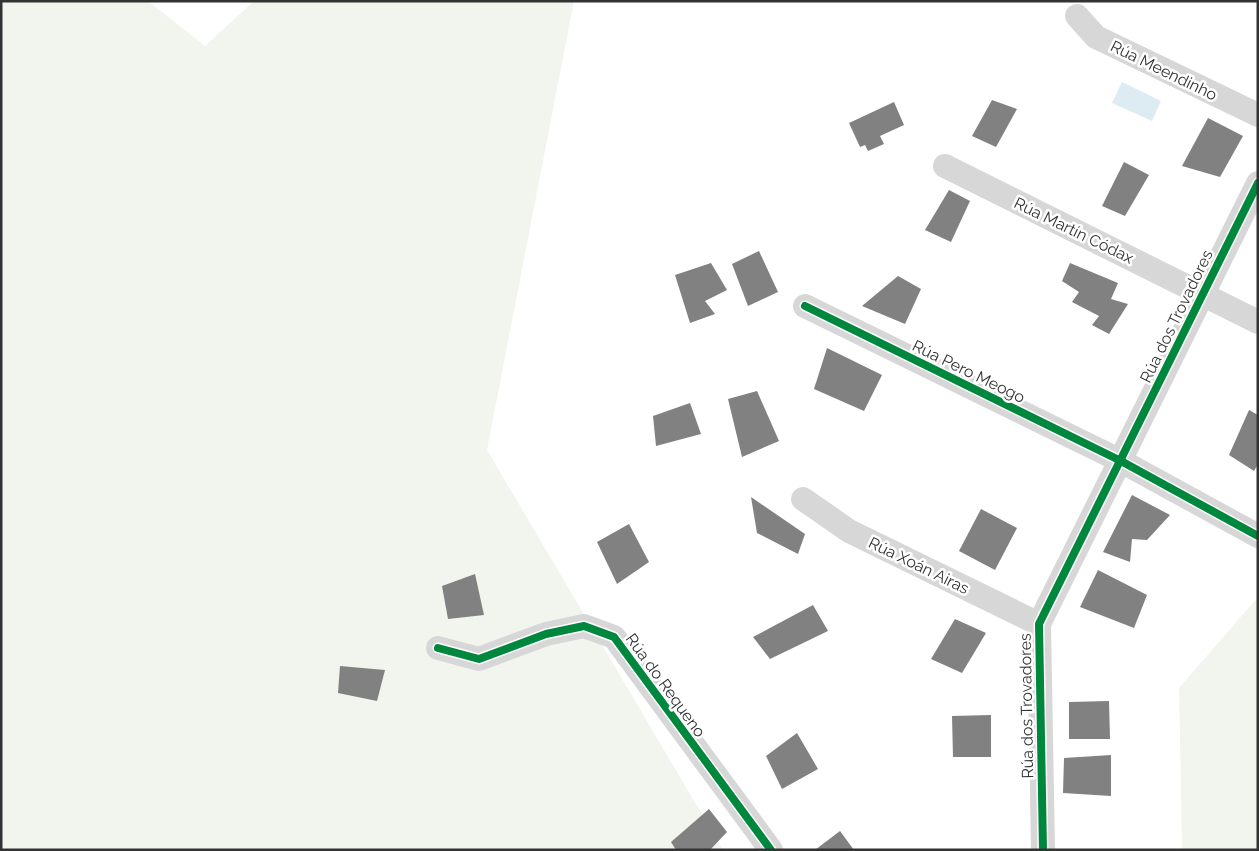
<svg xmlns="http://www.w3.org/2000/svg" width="1259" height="851" viewBox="0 0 1259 851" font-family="Raleway,sans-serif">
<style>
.green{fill:#f1f5ed}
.water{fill:#ddebf3}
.building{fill:#818181}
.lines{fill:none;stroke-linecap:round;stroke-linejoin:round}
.street{stroke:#d7d7d7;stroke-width:24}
.cycleway-casing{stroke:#fff;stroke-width:11}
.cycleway{stroke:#00873e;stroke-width:8}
.labels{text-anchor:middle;stroke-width:5;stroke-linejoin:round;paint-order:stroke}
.street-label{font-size:16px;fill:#333;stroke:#fff}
</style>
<rect width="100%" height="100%" fill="#fff"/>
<g class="green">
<polygon points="1,1 148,1 205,46 254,1 574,1 487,450 723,850 1,850"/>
<polygon points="1258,597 1258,850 1182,850 1179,688"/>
</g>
<polygon class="water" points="1122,82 1161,101 1152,121 1112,103"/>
<g class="building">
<polygon points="992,100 1017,109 996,147 972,136"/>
<polygon points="894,102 904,125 880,136 884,144 868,151 865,145 860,147 849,123"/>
<polygon points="1208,118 1243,136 1220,177 1182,166"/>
<polygon points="1124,162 1149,175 1125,216 1102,206"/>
<polygon points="949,190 970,201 951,242 925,230"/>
<polygon points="759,251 778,292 748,306 732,264"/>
<polygon points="711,263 727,290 705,301 715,314 690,323 675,275"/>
<polygon points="1070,263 1118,283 1111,299 1128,304 1109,334 1092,325 1099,316 1072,302 1079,292 1062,281"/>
<polygon points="898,276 921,289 905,324 862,306"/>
<polygon points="827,348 882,375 864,411 814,389"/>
<polygon points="757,391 779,441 742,457 728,399"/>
<polygon points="690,403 701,434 656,446 653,416"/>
<polygon points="1249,410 1258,415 1258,464 1254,471 1229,455"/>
<polygon points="1132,495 1170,515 1147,540 1132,539 1130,562 1103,552"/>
<polygon points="751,497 805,534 798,554 757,533"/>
<polygon points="981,509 1017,528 995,570 959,551"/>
<polygon points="629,524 649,562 617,584 597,542"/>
<polygon points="1098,570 1147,595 1134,628 1080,607"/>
<polygon points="475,574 484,615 448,619 442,586"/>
<polygon points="813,605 828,631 770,659 753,637"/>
<polygon points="955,619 986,633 962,673 931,659"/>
<polygon points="340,666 385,670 377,701 338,693"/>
<polygon points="1109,701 1110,739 1069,739 1069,702"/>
<polygon points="991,715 991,757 953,757 952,716"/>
<polygon points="797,733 818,769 782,789 766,756"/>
<polygon points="1111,755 1111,796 1063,793 1064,758"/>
<polygon points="709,809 727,832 710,850 676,850 671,842"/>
<polygon points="840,831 854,850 815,850"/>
</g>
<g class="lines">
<g class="street">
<polyline points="1077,16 1096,37 1258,115"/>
<polyline points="945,166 1258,322"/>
<polyline points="805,306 1121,461 1258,536"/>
<polyline points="803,499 849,531 1039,624"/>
<polyline points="438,648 479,659 546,634 584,626 614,637 771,850"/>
<polyline points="1043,850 1039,624 1258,183"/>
</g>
<defs>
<g id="cycleway">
<polyline points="805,306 1121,461 1258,536"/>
<polyline points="438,648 479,659 546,634 584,626 614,637 771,850"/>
<polyline points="1043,850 1039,624 1258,183"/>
</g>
</defs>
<use href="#cycleway" class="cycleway-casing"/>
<use href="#cycleway" class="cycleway"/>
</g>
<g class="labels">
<g class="street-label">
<text transform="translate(1164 70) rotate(26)" y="6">Rúa Meendinho</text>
<text transform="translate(1074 230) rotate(26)" y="6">Rúa Martín Códax</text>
<text transform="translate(1176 316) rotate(-64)" y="6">Rúa dos Trovadores</text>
<text transform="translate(969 371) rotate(26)" y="6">Rúa Pero Meogo</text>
<text transform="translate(919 565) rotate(26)" y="6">Rúa Xoán Airas</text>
<text transform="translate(666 685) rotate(54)" y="6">Rúa do Requeno</text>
<text transform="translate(1026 706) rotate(-91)" y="6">Rúa dos Trovadores</text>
</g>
</g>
<rect width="1259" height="851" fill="none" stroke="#333333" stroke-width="5"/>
</svg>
